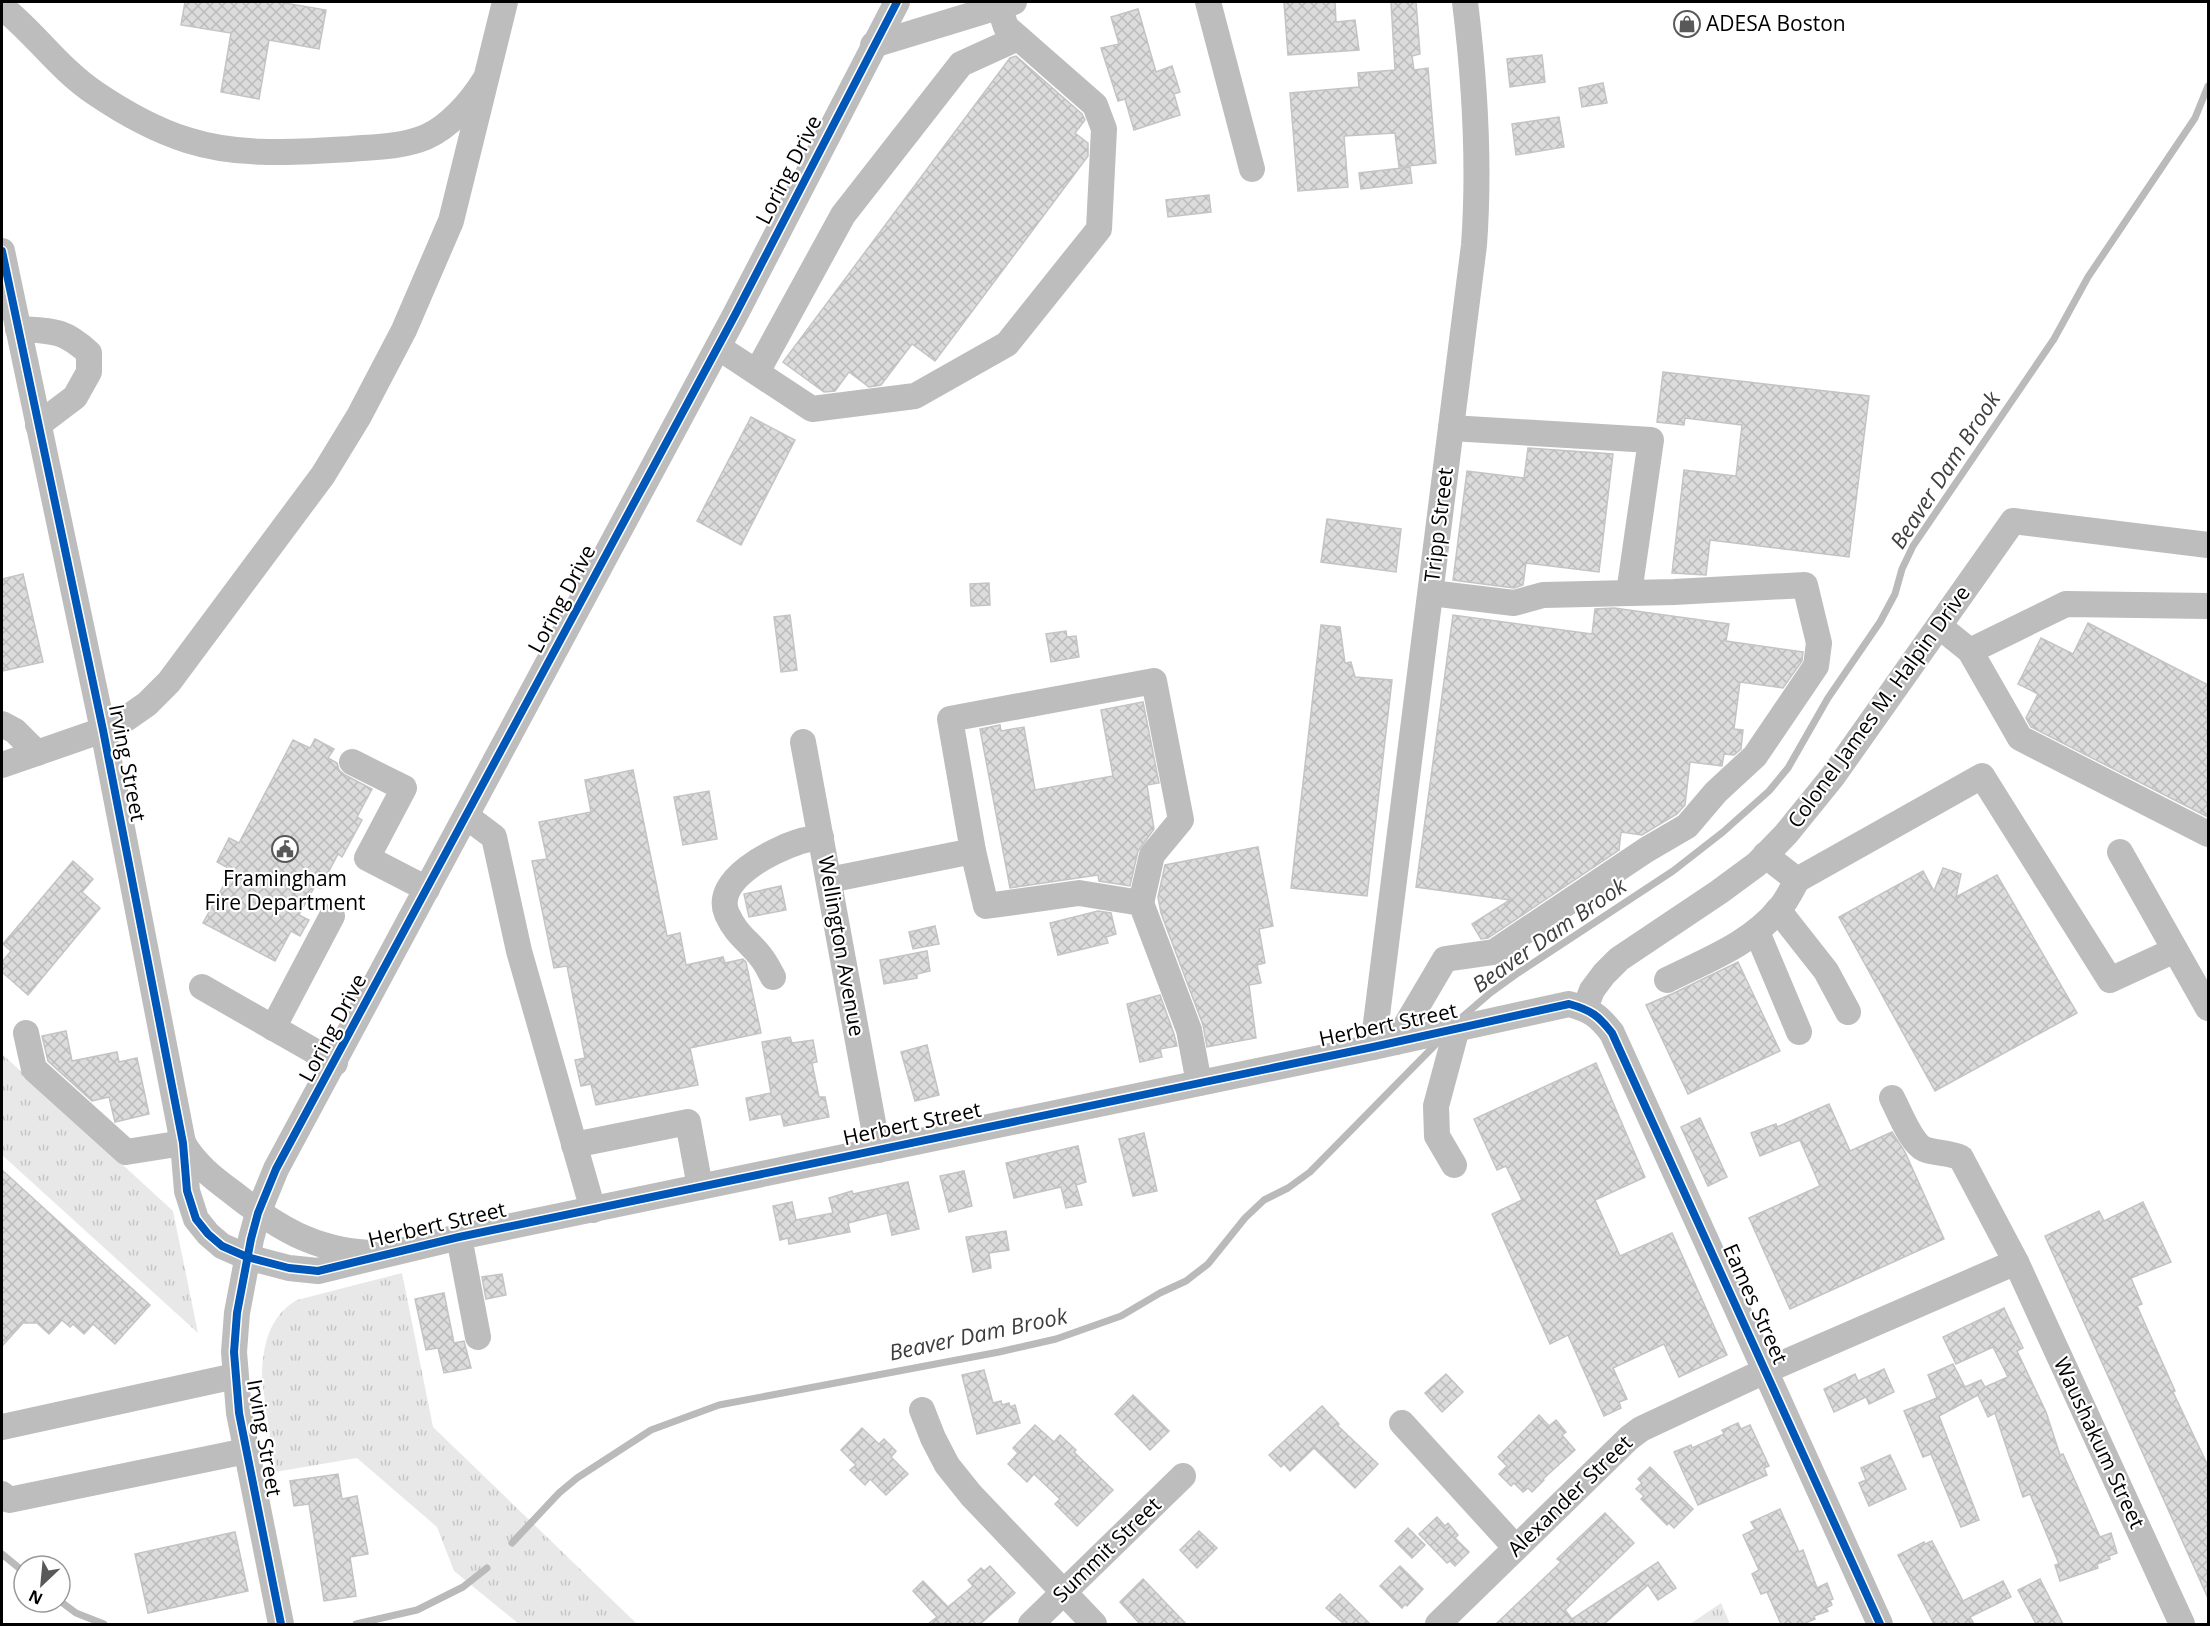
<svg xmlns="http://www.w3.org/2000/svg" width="2210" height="1626" viewBox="0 0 2210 1626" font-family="'Open Sans',sans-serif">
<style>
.grass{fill:url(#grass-tufts)}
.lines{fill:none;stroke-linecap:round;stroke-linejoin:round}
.stream{stroke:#bababa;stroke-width:7}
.building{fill:url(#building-cross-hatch);stroke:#c4c4c4;stroke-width:1.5}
.minor{stroke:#bdbdbd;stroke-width:26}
.cycleway-casing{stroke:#fff;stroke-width:11}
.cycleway{stroke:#0057b8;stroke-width:8}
.labels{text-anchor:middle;stroke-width:4.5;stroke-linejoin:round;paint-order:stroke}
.poi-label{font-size:21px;fill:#000;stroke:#fff;text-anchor:start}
.street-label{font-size:21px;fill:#000;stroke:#fff}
.water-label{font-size:22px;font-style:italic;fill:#3e3e3e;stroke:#fff}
</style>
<defs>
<pattern id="grass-tufts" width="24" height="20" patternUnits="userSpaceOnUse" patternTransform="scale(1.5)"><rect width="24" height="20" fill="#e8e8e8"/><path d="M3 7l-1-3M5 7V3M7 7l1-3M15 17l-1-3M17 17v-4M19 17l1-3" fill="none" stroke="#c5c5c5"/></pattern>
<pattern id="building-cross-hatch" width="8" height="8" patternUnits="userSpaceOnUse" patternTransform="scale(1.5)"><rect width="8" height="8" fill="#dcdcdc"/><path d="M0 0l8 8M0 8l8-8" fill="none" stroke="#bbb"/></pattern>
</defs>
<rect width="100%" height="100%" fill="#fff"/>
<g class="grass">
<polygon points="2,1054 173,1211 198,1333 2,1155"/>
<path d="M402,1273L433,1427L637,1624H519L454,1571L437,1527L357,1458L275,1472L262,1380C262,1349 268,1316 297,1300Z"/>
<polygon points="1721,1603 1730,1624 1690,1624"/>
</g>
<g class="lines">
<g class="stream">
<polyline points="1460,1019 1489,994 1518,973 1673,871 1723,832 1769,791 1788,768 1828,698 1880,622 1895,594 1902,569 1913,546 2054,339 2088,277 2195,118 2208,86"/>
<polyline points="512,1543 559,1493 577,1478 651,1430 719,1405 999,1352 1056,1339 1121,1316 1160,1293 1186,1281 1208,1264 1245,1218 1264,1200 1288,1188 1310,1172 1440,1040"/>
<polyline points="2,1554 24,1572"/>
<polyline points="60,1601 76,1613 104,1624"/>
<polyline points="356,1624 417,1610 463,1587 487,1568"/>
</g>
</g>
<g class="building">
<polygon points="185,2 279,2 326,10 319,49 269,40 259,99 221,92 231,33 181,25"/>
<polygon points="1284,2 1335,2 1336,22 1355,20 1359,50 1288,55"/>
<polygon points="1391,2 1416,2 1420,54 1412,56 1414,70 1428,68 1436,163 1399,167 1395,133 1344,136 1348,187 1298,191 1290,93 1359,87 1358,73 1395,70"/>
<polygon points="1138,9 1156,72 1172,66 1180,92 1174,94 1180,115 1134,130 1125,99 1118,101 1101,48 1119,44 1111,17"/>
<polygon points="1542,55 1545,82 1510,87 1507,59"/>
<polygon points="1016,56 1082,114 1085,120 1075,133 1088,143 1088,156 935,361 912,344 881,385 869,387 849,372 835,391 824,392 783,362 1010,58"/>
<polygon points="1603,83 1607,103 1582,107 1579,88"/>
<polygon points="1559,117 1564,147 1516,155 1512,124"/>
<polygon points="1410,167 1412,183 1361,189 1359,173"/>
<polygon points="1209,195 1211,212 1168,217 1166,200"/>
<polygon points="1663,372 1869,396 1849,557 1710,540 1706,575 1672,573 1684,470 1736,476 1742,425 1685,418 1684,425 1657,422"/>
<polygon points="751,417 795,440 741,545 697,521"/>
<polygon points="1528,448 1613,454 1599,572 1526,563 1523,585 1514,588 1453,580 1467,471 1524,478"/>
<polygon points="1327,519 1401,529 1396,572 1321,562"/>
<polygon points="23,574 43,662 2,671 2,579"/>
<polygon points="989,583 990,605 971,606 970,584"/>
<polygon points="1614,608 1729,624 1726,641 1803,652 1802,661 1783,688 1740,682 1734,729 1743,730 1741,749 1734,755 1724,754 1722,766 1690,762 1685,805 1677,814 1642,835 1621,832 1619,850 1488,938 1481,939 1472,924 1510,900 1416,887 1453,615 1592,634 1595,609"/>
<polygon points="790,615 797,670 781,672 774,617"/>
<polygon points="2088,623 2208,685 2208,817 2031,727 2026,718 2038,694 2018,684 2041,638 2073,654"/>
<polygon points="1321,625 1340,627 1345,663 1351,662 1355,677 1392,680 1367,896 1291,888"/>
<polygon points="1066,631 1067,637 1076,636 1079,657 1051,662 1046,634"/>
<polygon points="1143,702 1159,783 1147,785 1154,829 1138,851 1130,886 1099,881 1098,875 1010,888 980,729 1000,725 1001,731 1024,727 1035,790 1113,776 1101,710"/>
<polygon points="315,739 334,749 328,758 337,763 339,770 345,775 372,789 357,817 362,820 342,857 338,854 320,888 315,886 299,915 309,920 300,936 291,931 275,961 203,923 232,870 217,862 229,838 239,843 293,740 310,748"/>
<polygon points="633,770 667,936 680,933 686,965 723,957 725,963 743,959 746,962 761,1033 690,1048 698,1085 596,1105 591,1084 581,1086 575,1060 585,1058 567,966 554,968 532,861 547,859 539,822 591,812 585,780"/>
<polygon points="709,791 717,839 683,845 674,797"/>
<polygon points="1258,847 1273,926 1259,929 1265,963 1257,965 1261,983 1249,985 1256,1038 1207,1047 1203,1025 1161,913 1158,897 1165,865"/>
<polygon points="73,861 93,879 82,892 100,908 28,995 2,972 2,962 11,951 3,944"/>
<polygon points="1943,868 1961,874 1956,897 1997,875 2077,1013 1935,1091 1839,917 1923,871 1934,891"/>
<polygon points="781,886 786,910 749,917 744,894"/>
<polygon points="1098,911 1111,913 1116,934 1106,937 1108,943 1058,955 1050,923"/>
<polygon points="935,926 939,944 913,949 909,932"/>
<polygon points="927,951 930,971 917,974 917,978 884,984 880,960"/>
<polygon points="1738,962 1780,1051 1688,1094 1646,1005 1674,993"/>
<polygon points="1160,995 1174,1034 1177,1046 1160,1049 1162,1057 1140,1062 1127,1004"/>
<polygon points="66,1031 72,1061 117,1052 119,1062 137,1058 149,1114 115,1122 109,1097 92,1101 48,1061 42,1036"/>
<polygon points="790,1037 792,1043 813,1040 817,1062 812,1063 819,1097 825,1097 829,1117 784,1126 781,1114 750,1120 746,1098 771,1093 762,1042"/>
<polygon points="927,1045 939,1095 915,1101 901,1052"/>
<polygon points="1596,1063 1645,1177 1595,1200 1620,1256 1672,1233 1727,1355 1679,1377 1664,1344 1613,1368 1627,1399 1619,1402 1621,1408 1604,1416 1568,1335 1550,1344 1492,1214 1522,1200 1506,1166 1497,1170 1474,1119"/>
<polygon points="1829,1104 1850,1151 1892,1132 1905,1152 1944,1239 1790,1309 1749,1218 1820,1186 1800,1140 1760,1156 1751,1133 1776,1124 1777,1127"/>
<polygon points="1700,1118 1727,1177 1708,1186 1681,1127"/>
<polygon points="1144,1133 1157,1191 1133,1196 1119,1139"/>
<polygon points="1078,1146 1086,1182 1076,1185 1082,1205 1066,1208 1061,1187 1014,1198 1006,1163"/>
<polygon points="2,1170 150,1305 115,1344 93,1324 84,1334 73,1324 70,1327 62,1320 49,1334 37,1323 23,1323 2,1346"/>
<polygon points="964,1171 972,1206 949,1212 940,1176"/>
<polygon points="908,1182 919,1229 892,1235 887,1213 848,1223 850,1232 789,1244 788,1238 780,1240 773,1206 792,1202 796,1220 833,1213 829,1198 852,1191 853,1194"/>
<polygon points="2143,1202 2171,1262 2131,1278 2142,1304 2137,1306 2175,1391 2173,1392 2208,1466 2208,1598 2045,1236 2099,1211 2104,1221"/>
<polygon points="1006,1231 1009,1250 989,1253 991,1268 973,1272 966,1237"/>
<polygon points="502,1274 506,1295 486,1299 482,1277"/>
<polygon points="444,1293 454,1343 464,1341 471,1368 444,1373 438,1348 426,1350 415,1299"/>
<polygon points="2004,1308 2023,1348 2017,1351 2046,1412 2060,1455 2063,1454 2100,1537 2111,1533 2117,1553 2109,1556 2110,1559 2097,1564 2098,1568 2060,1581 2055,1565 2059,1564 2030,1494 2023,1497 1995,1413 1988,1417 1978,1395 1939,1416 1979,1520 1961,1527 1931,1454 1923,1457 1904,1411 1937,1398 1928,1375 1953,1364 1965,1387 1981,1380 1985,1387 2008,1377 1993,1347 1956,1364 1943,1337"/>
<polygon points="1884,1369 1894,1392 1869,1404 1866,1397 1834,1412 1824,1389 1855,1374 1858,1381"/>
<polygon points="984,1370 993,1403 1001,1401 1002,1405 1009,1403 1010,1407 1015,1405 1020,1423 977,1434 962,1375"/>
<polygon points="1446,1374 1463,1392 1442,1412 1425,1393"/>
<polygon points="1133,1395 1169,1431 1150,1450 1115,1414"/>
<polygon points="1322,1406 1339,1424 1337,1425 1378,1464 1355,1488 1314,1448 1290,1471 1284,1464 1281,1467 1269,1455"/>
<polygon points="1539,1415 1549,1426 1556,1420 1566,1432 1562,1435 1575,1450 1543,1479 1544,1480 1532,1492 1528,1488 1523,1492 1514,1483 1511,1486 1499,1474 1507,1466 1498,1457"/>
<polygon points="1738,1423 1741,1429 1750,1425 1769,1466 1764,1468 1767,1475 1698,1505 1674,1452 1691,1445 1692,1448 1724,1434 1722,1430"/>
<polygon points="1035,1425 1054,1442 1060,1435 1076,1450 1074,1452 1113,1490 1077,1526 1055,1504 1060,1499 1034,1474 1027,1482 1008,1464 1018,1453 1013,1448"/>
<polygon points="862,1428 879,1444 884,1439 896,1451 891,1457 908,1474 886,1495 870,1479 865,1485 850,1470 856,1465 841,1450"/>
<polygon points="1890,1455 1906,1489 1869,1506 1859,1483 1866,1480 1861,1468"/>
<polygon points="1650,1467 1693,1509 1674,1528 1669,1523 1667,1525 1641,1499 1644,1496 1636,1489 1642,1483 1638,1479"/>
<polygon points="338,1474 342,1499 357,1496 368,1554 350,1557 356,1596 324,1601 309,1504 294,1506 290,1481"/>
<polygon points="1780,1509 1799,1552 1803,1550 1817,1588 1827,1583 1833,1599 1830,1600 1832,1605 1826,1608 1828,1611 1814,1616 1815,1619 1803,1624 1781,1624 1767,1592 1761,1594 1752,1574 1759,1570 1743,1535 1755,1529 1751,1522"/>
<polygon points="1605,1513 1634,1543 1565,1610 1572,1619 1658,1562 1676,1588 1658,1600 1648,1585 1604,1624 1496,1624 1561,1562 1557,1559"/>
<polygon points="1437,1517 1445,1526 1448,1523 1458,1535 1455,1538 1469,1552 1455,1566 1450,1561 1447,1563 1419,1534"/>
<polygon points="1408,1528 1425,1545 1412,1558 1395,1541"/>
<polygon points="1199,1531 1217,1548 1197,1568 1180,1550"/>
<polygon points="235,1532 248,1591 148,1613 135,1554"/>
<polygon points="1932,1541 1963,1601 2003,1581 2011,1597 1970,1617 1974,1624 1934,1624 1898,1555 1924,1542 1925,1544"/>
<polygon points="990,1566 1015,1593 980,1624 928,1624 937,1617 913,1591 923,1581 948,1607 973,1586 968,1580 981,1568 984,1571"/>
<polygon points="1400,1566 1423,1589 1407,1606 1405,1604 1402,1608 1380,1586"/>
<polygon points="1143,1579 1186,1624 1140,1624 1120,1602"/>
<polygon points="2040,1579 2063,1624 2036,1624 2018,1590"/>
<polygon points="1340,1594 1370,1624 1344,1624 1326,1608"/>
</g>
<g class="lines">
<g class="minor">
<polyline points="1208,2 1252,169"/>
<path d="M2,7C35,33 59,69 95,93C123,112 155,130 187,140C240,157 296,152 350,149C375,147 402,147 426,137C449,127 471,102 484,81"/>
<polyline points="873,45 1014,2"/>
<path d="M2,251L103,730L183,1143L187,1191L196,1219L208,1234L222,1246L247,1257L289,1268L318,1271L459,1237L1373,1047L1569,1004C1591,1010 1599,1016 1612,1033L1880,1624"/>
<path d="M18,329C52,331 63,329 89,353V372L75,397L38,425"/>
<polyline points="718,347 812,409 915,396 1007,344 1099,229 1104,129 1095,105 1006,27 999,6"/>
<polyline points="757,372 843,215 961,64 1018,38"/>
<polyline points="1451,428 1651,440 1629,593"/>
<polyline points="1939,626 1970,651 2020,738 2208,834"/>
<polyline points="1970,651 2066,604 2208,606"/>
<polyline points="2,724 15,731 37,753"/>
<polyline points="803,742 878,1150"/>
<polyline points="352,762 404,788 367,858 427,889"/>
<polyline points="2,765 103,730 127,718 147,704 169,682 323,475 359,416 404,330 451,221 505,2"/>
<polyline points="466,816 494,837 519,951 593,1210"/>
<polyline points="973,851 986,906 1079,893 1141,903 1189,1030 1199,1083"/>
<polyline points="2120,852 2208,1008"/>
<polyline points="1765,855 1797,880 1982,776 2110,980 2175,950"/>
<polyline points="829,880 973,851 950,719 1154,681 1181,820 1152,855 1141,903"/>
<polyline points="1778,910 1826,971 1848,1012"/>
<polyline points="1757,932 1799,1032"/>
<path d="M773,977C769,970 766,963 761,957C748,940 737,936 727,914C712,880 773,850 798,842C805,839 814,839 821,837"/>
<path d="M1667,980C1707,960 1751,944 1780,908C1787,900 1792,889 1797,880"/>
<polyline points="202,987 335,1063"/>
<polyline points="1585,1008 1592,990 1604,974 1619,959 1719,892 1757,864 1786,834 1833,776 2013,521 2208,545"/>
<polyline points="273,1028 332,916"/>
<polyline points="26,1033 34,1069 126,1152 183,1143"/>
<polyline points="1396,1042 1445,959 1494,952 1646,850 1687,826 1716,792 1755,756 1816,666 1819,643 1805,585 1674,592 1543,595 1514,603 1431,593"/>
<path d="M1373,1047L1474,245C1480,163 1475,83 1465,2"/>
<path d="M1892,1098C1899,1111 1911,1143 1924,1149C1936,1154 1949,1152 1961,1158L2016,1262L2182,1624"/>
<path d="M183,1143C195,1164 213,1178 232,1192C276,1227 313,1250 370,1253"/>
<polyline points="574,1145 688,1122 700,1187"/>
<polyline points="1454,1165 1437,1136 1436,1106 1457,1028"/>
<polyline points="459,1237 478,1337"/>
<polyline points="922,1410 933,1438 947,1465 971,1495 1094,1624"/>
<polyline points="1402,1423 1516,1548"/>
<polyline points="2,1427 235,1376"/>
<polyline points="2,1494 9,1500 246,1451"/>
<polyline points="281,1624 239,1413 234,1352 237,1313 251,1239 258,1213 276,1169 735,315 897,2"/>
<polyline points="1031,1624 1183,1476"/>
<polyline points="1438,1624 1629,1438 1641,1429 1765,1371 2016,1262"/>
</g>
<defs>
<g id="cycleway">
<path d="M2,251L103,730L183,1143L187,1191L196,1219L208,1234L222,1246L247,1257L289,1268L318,1271L459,1237L1373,1047L1569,1004C1591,1010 1599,1016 1612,1033L1880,1624"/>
<polyline points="281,1624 239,1413 234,1352 237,1313 251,1239 258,1213 276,1169 735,315 897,2"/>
</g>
</defs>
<use href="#cycleway" class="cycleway-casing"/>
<use href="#cycleway" class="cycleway"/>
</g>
<defs>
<symbol id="shop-ring" viewBox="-11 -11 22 22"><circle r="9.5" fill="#fff" stroke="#595959" stroke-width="1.5"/><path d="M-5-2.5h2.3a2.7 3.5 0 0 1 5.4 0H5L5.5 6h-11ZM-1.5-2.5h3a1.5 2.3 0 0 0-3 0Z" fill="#595959"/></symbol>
<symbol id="civic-ring" viewBox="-11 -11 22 22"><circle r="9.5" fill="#fff" stroke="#595959" stroke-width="1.5"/><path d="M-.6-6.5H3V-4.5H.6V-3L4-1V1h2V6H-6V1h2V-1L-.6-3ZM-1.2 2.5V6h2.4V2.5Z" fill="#595959"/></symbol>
</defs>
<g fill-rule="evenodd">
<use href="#shop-ring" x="1672" y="9" width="30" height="30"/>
<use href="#civic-ring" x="270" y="834" width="30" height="30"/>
</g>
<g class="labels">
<g class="poi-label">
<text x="1706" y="31">ADESA Boston</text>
<text x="285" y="886" text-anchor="middle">Framingham<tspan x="285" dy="24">Fire Department</tspan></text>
</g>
<g class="street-label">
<text transform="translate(789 170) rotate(-63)" y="7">Loring Drive</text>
<text transform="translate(1439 525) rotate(-83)" y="7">Tripp Street</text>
<text transform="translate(562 599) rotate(-62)" y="7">Loring Drive</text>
<text transform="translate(1879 707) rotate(-54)" y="7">Colonel James M. Halpin Drive</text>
<text transform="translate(127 763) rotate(79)" y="7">Irving Street</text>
<text transform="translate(841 946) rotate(80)" y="7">Wellington Avenue</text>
<text transform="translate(1388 1025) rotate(-12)" y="7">Herbert Street</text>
<text transform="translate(333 1028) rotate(-62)" y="7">Loring Drive</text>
<text transform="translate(912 1124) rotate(-12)" y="7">Herbert Street</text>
<text transform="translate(437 1225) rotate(-13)" y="7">Herbert Street</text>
<text transform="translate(1755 1304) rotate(66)" y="7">Eames Street</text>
<text transform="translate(264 1438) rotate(80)" y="7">Irving Street</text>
<text transform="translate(2099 1443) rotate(65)" y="7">Waushakum Street</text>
<text transform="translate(1570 1496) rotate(-44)" y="7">Alexander Street</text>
<text transform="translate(1107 1550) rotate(-44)" y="7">Summit Street</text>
</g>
<g class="water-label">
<text transform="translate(1945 470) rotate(-57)" y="8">Beaver Dam Brook</text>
<text transform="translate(1549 935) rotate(-35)" y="8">Beaver Dam Brook</text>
<text transform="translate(978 1334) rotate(-12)" y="8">Beaver Dam Brook</text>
</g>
</g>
<rect width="2210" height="1626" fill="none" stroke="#000000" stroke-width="6"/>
<g transform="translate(42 1584) rotate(206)"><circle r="28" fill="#ffffff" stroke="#999999" stroke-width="1.5"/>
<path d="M0-4.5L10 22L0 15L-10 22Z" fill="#595959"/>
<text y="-9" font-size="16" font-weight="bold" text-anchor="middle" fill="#000000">N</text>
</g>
</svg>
